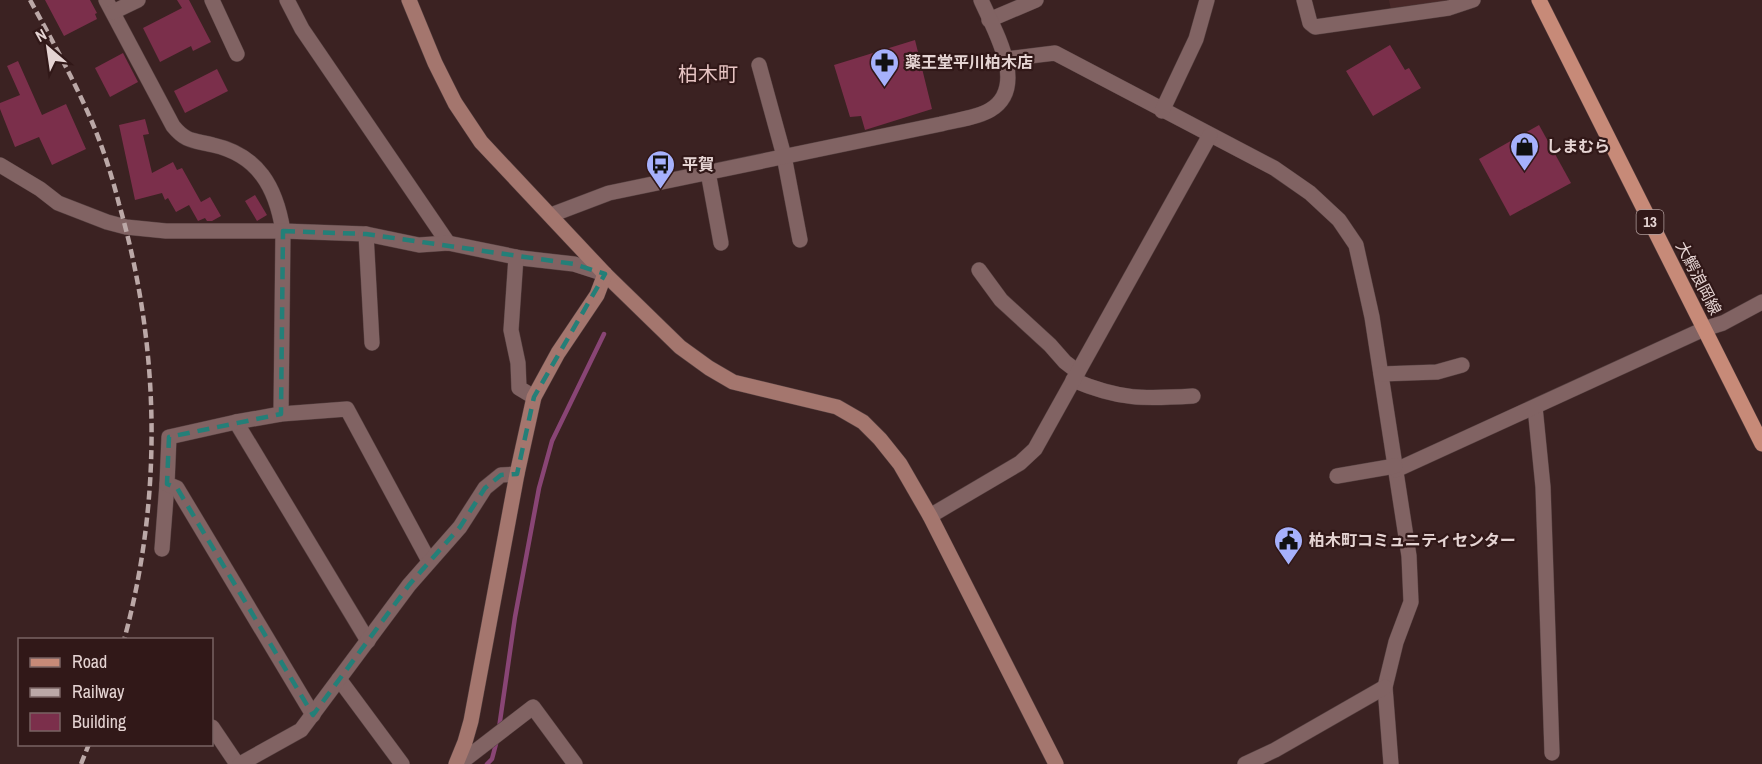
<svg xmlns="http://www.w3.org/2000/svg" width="1762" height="764" viewBox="0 0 1762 764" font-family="'Archivo Narrow','Noto Sans JP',sans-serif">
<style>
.built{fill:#492828}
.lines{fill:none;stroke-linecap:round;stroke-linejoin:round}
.stream{stroke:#894575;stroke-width:4.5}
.building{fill:#7b2f4b}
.street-casing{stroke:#543f3f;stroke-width:16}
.secondary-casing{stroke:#543f3f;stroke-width:16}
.primary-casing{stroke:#543f3f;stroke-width:16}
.street{stroke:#816363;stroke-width:15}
.secondary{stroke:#a4766e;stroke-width:15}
.primary{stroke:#c78a78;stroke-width:15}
.rail{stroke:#bba8a7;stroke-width:4.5;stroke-dasharray:9 4.5;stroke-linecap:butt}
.marked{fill:none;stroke:#247f78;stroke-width:4.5;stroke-dasharray:12 8;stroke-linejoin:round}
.labels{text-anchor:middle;stroke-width:4.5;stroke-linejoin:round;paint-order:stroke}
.shield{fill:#311818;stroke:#af9c9b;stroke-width:1.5}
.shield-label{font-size:15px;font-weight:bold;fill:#e5d4d3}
.poi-label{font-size:16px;font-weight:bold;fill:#e5d4d3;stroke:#311818;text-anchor:start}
.street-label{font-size:16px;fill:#e5d4d3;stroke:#311818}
.quarter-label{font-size:20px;fill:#e7c4c3;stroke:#311818}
</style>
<rect width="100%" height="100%" fill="#3b2222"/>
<polygon class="built" points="1389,0 1457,0 1391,10"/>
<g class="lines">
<g class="stream">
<polyline points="499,728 515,617 539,488 552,441 604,334"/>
<polyline points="487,764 492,759 497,740"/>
</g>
</g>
<g class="building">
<polygon points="45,0 90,0 97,13 95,14 97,19 64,36"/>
<polygon points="177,0 189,0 211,42 193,51 191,46 160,62 143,28 182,8"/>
<polygon points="915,40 932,109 865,130 861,116 850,117 834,65"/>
<polygon points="1390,45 1405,70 1409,68 1421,88 1373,116 1346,71"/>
<polygon points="123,53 138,82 110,97 95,68"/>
<polygon points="18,61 42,115 66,104 86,149 52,165 39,137 15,147 0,109 0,103 20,95 7,66"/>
<polygon points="217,69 228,91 185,113 174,91"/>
<polygon points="145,119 149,134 143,135 152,173 173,162 177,170 182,168 201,202 210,197 221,216 212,221 207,221 205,218 198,221 189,205 176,212 168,198 165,200 162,193 135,200 119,125"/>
<polygon points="1539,125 1571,183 1510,216 1479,159"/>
<polygon points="255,195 267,215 257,221 245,201"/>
</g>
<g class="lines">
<defs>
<g id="street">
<path d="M106,0L173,126C186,142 193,140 213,145C258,155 276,187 283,231L281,414"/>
<polyline points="212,0 237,54"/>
<polyline points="287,0 302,29 448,243"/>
<polyline points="1304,0 1310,23 1315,27 1449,8 1473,0"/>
<polyline points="113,12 138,0"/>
<polyline points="989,20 1036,0"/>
<polyline points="1006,59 1055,53 1274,168 1310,193 1339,220 1356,245 1372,317 1409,556 1411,602 1396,642 1385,687 1391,764"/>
<polyline points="759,65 784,156 800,240"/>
<polyline points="1162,111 1196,39 1207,0"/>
<polyline points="0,165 40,189 58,203 107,222 126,227 166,231 283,231 366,234 419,245 448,243 521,258 574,264 605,274"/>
<polyline points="708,172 721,243"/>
<path d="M551,215L609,193L941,124C956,120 977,118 990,110C1029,87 994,30 981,0"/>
<polyline points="366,234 372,343"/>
<polyline points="516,257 511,330 518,363 519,388 534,397"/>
<polyline points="979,270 1001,300 1050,345 1065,362 1078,372"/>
<polyline points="1381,374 1437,372 1462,365"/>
<path d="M1073,380C1120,400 1144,399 1193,396"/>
<polyline points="1535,407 1543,487 1552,753"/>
<polyline points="236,422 368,641"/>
<polyline points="1396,470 1704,329 1723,323 1762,302"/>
<polyline points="1337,476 1395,466"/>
<polyline points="930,516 1020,463 1035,449 1210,135"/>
<polyline points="162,549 167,484"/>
<polyline points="339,679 402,764"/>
<polyline points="313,715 177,488 167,484 169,437 236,422 281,414 347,409 429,561"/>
<polyline points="212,727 237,764"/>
<polyline points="240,764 301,730 409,585 460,527 485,488 501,475 517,474"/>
<polyline points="459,764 533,707 575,764"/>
<polyline points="1245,764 1275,750 1385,687"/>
</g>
<g id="secondary">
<polyline points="409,0 435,63 455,103 481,142 605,274 680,347 709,368 733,382 837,407 863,422 880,439 900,464 930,516 1056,764"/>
<polyline points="456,764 465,742 471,721 517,474 534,397 558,353 597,295 605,274"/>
</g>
<polyline id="primary" points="1539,0 1762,444"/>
</defs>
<use href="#street" class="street-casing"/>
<use href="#secondary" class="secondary-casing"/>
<use href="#primary" class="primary-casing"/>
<use href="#street" class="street"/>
<use href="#secondary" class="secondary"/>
<use href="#primary" class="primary"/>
<g class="rail">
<path d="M30,0C52,40 74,80 92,122C103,148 112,176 119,204C160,346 163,497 124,640"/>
<polyline points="81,764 89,744"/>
</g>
</g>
<path class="marked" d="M283,231L366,234L574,264L605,274L534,397L517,474L501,475L485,488L460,527L409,585L313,715L177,488L167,484L169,437L281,414Z"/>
<defs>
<symbol id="pharmacy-pin" viewBox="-11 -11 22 30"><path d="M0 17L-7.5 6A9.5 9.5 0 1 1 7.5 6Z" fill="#a6b1fc" stroke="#311818"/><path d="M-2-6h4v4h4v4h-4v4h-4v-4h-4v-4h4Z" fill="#111"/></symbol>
<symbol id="shop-pin" viewBox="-11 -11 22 30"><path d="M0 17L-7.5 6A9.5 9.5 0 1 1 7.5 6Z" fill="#a6b1fc" stroke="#311818"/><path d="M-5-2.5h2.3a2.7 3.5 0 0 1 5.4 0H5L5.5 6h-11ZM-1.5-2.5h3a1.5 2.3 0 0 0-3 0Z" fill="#111"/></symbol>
<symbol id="bus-pin" viewBox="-11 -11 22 30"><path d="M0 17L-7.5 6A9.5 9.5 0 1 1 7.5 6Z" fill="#a6b1fc" stroke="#311818"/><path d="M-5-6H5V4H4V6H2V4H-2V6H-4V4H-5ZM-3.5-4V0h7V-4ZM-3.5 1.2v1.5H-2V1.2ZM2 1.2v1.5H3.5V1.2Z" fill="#111"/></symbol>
<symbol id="civic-pin" viewBox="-11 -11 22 30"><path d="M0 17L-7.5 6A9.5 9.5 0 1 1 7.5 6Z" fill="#a6b1fc" stroke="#311818"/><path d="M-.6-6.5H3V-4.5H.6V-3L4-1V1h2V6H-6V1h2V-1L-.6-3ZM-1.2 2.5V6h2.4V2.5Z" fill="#111"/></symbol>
</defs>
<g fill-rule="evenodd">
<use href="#pharmacy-pin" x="868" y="46" width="33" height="45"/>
<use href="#shop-pin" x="1508" y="130" width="33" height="45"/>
<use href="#bus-pin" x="644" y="148" width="33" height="45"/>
<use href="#civic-pin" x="1272" y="524" width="33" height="45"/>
</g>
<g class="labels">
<rect class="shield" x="1636.5" y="210" width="27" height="24" rx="4.5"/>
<g class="shield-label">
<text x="1650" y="227">13</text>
</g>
<g class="poi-label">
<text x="905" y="68">薬王堂平川柏木店</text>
<text x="1546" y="152">しまむら</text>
<text x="682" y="170">平賀</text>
<text x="1309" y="546">柏木町コミュニティセンター</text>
</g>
<g class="street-label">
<text transform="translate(1699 278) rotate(63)" y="6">大鰐浪岡線</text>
</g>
<g class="quarter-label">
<text x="708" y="81">柏木町</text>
</g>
</g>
<rect x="18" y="638" width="195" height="108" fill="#311818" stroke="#796363" stroke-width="1.5"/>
<rect x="30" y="658" width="30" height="9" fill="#c78a78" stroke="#796363" stroke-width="1.5"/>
<text x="72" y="668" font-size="18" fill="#e5d4d3">Road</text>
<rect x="30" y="688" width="30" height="9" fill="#bba8a7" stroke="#796363" stroke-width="1.5"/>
<text x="72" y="698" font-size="18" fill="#e5d4d3">Railway</text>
<rect x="30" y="713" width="30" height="18" fill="#7b2f4b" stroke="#796363" stroke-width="1.5"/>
<text x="72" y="728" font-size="18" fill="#e5d4d3">Building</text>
<g transform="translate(48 48) rotate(331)" stroke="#311818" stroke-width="4.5" paint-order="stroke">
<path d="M0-4.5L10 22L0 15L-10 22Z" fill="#e5d4d3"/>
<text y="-9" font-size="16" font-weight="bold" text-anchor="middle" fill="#e5d4d3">N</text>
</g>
</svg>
